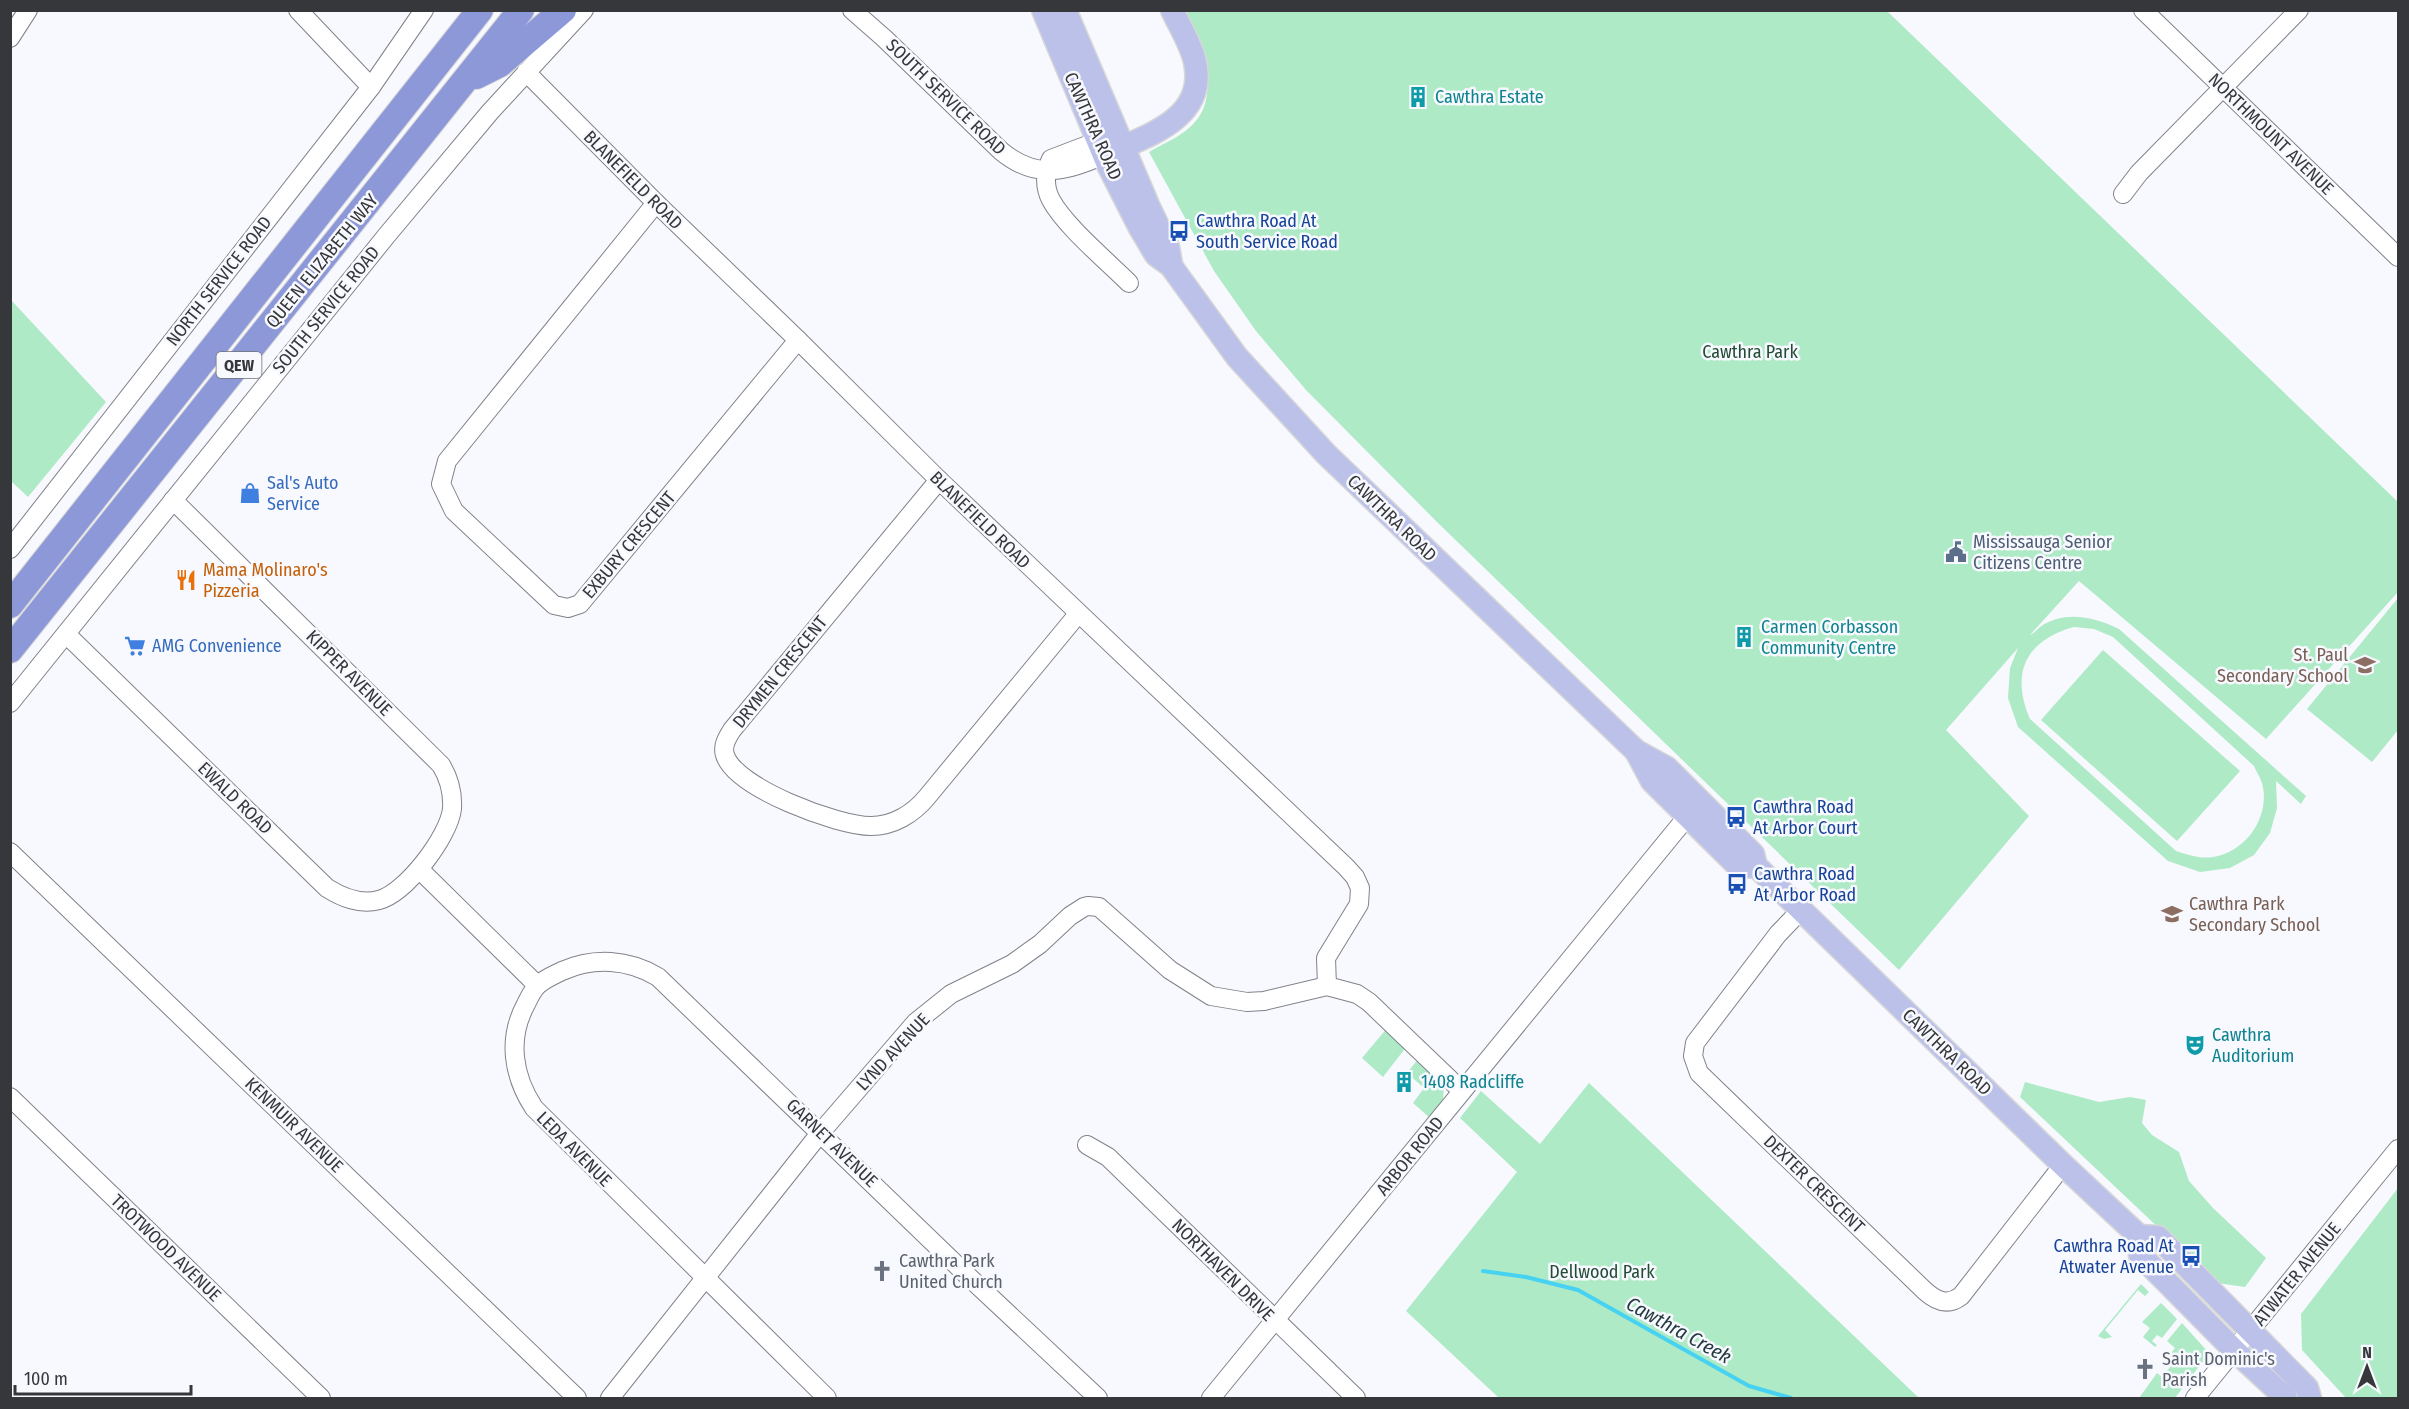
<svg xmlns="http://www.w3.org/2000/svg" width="2409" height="1409" viewBox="0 0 2409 1409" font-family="'Fira Sans Condensed',sans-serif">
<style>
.green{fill:#aeeac6;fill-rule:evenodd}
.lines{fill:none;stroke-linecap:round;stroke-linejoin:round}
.stream{stroke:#47d2f2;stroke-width:4}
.minor-casing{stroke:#81828a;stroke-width:20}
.major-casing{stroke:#d7d7d8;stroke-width:25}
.highway-casing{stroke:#d7d7d8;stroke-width:28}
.minor{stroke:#fff;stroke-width:18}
.major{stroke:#bbc1e8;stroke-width:22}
.highway{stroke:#8d98d9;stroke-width:26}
.labels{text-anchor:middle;stroke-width:5;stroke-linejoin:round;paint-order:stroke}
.shield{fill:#f8f9fe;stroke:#707175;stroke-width:1.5}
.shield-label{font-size:16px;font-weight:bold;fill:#36373a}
.street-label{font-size:18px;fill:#36373a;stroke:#f8f9fe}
.culture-label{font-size:18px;fill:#0d838f;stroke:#f8f9fe;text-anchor:start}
.transit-label{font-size:18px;fill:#164399;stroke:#f8f9fe;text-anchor:start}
.park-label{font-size:18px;fill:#224c35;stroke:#f8f9fe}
.shop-label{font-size:18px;fill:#366cbe;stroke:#f8f9fe;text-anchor:start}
.service-label{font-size:18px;fill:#4e5e75;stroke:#f8f9fe;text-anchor:start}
.food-label{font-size:18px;fill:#c56008;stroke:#f8f9fe;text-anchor:start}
.education-label{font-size:18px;fill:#785e54;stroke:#f8f9fe;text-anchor:end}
.worship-label{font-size:18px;fill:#5b616d;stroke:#f8f9fe;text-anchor:start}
.water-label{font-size:20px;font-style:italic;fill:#243b41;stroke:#f8f9fe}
</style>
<rect width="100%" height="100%" fill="#f8f9fe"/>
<g class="green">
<path d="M1185,11H1887L2398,502V592L2266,739L2079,581L2030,635C2033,634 2037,630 2040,627C2065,610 2094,617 2119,629L2306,796L2301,804L2276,781L2277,808L2270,833L2254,855L2230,868L2200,872L2168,861L2018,727L2008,698L2010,668L2018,648L1946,730L2029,816L1899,970L1438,523L1306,390L1256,331L1214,271L1149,152C1162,144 1178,138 1189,128C1224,99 1202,43 1185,11ZM2074,627L2094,629L2113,637L2254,766C2256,771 2260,777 2262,783C2271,815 2247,852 2213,857C2200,859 2189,855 2176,851L2030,719C2010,673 2026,640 2074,627Z"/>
<polygon points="11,300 106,402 28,497 11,481"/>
<polygon points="2398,598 2398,730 2372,762 2307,709"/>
<polygon points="2103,650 2240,771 2177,841 2041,720"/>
<polygon points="1388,1027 1407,1046 1383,1077 1362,1058"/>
<polygon points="1419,1058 1444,1084 1443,1102 1431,1119 1413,1103 1424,1088 1407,1073"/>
<polygon points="2025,1082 2099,1102 2130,1097 2146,1100 2142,1123 2152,1135 2179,1152 2189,1181 2213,1208 2266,1258 2245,1287 2217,1283 2020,1097"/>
<polygon points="1589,1083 1919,1398 1499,1398 1406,1311 1517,1172 1460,1118 1481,1091 1540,1144"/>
<polygon points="2398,1188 2398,1398 2346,1398 2302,1350 2301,1314"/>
<polygon points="2141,1284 2149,1292 2145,1296 2138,1290 2105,1330 2112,1337 2104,1339 2098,1336"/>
<polygon points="2161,1303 2177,1319 2162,1338 2157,1335 2152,1341 2157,1345 2155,1347 2143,1337 2150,1328 2142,1322"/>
<polygon points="2182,1323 2208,1352 2204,1360 2175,1398 2139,1398 2157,1373 2162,1377 2171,1366 2165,1361 2175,1348 2167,1341"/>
</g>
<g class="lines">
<polyline class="stream" points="1483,1271 1526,1277 1578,1290 1749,1386 1791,1398"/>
<defs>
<g id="minor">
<polyline points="298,10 371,87"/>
<path d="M852,10L884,38L1001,151C1036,180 1064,172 1104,155"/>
<polyline points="2143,10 2398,257"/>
<polyline points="10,38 28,10"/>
<polyline points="526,72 656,203 798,340 939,480 1346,867 1355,877 1360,888 1359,904 1326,958 1327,986"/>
<path d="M1098,141L1051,159C1045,172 1044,187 1051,200C1065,226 1107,261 1129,283"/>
<polyline points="2123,194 2139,173 2299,10"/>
<polyline points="656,203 447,461 441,484 454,511 554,605 568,608 580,604 798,340"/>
<path d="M939,480L732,730C727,738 722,746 725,755C735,788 838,826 871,826C893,826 913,814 927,797L1078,614"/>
<polyline points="10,549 371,87 424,10"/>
<path d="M66,634L327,888C343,898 360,905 379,900C406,893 449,836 452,809C453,793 449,778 441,765L173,500"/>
<polyline points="10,703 387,235 490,112 584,10"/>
<polyline points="10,852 577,1398"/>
<polyline points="419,869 537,985"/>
<path d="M1801,910L1778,934L1695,1043L1693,1056L1699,1073L1925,1291C1936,1301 1948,1306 1961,1296L2063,1165"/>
<polyline points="10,1097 321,1398"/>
<polyline points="1087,1145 1108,1157 1356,1398"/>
<polyline points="610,1398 821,1132 916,1022 951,994 1012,964 1040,944 1070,916 1084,907 1088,906 1099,907 1170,970 1211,996 1247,1002 1264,1001 1327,986 1357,994 1369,1002 1462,1091"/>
<path d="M827,1398L534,1108C513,1076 507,1039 526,1004C529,998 533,989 538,985C544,979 554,975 562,971C594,957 628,959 658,977L970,1278L1098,1398"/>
<polyline points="1211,1398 1695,807"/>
<polyline points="2195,1398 2398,1149"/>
</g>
<g id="major">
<polyline points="1043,10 1108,165 1140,228 1156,255 1171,266 1237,357 1326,454 1636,751 1667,768 1753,854 1756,866 2063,1165 2139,1236 2158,1237 2307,1388 2310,1398"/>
<polyline points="1065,10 1148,205 1168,247 1171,264"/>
<path d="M1111,152C1150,135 1207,117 1195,62C1191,44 1180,27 1172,10"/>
<polyline points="1636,751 1652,781 1739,867 1756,866"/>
<polyline points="2139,1236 2140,1255 2234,1350 2286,1398"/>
</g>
<g id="highway">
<polyline points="476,76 500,64 563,10"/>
<polyline points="10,605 480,10"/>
<polyline points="10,650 521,10"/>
</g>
</defs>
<use href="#minor" class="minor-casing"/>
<use href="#major" class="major-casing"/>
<use href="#highway" class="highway-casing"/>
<use href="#minor" class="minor"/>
<use href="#major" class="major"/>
<use href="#highway" class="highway"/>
</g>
<defs>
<symbol id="building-bare" viewBox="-9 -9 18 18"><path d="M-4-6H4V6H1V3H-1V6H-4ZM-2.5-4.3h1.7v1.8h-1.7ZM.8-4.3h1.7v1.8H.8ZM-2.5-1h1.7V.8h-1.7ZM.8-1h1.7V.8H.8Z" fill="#0f9aa8" stroke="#f8f9fe" stroke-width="2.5" paint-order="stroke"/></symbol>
<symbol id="bus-bare" viewBox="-9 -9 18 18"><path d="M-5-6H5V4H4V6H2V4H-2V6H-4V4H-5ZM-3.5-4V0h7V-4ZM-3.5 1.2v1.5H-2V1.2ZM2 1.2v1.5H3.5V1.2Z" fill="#1a4fb4" stroke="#f8f9fe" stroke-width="2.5" paint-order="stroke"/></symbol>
<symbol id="shop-bare" viewBox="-9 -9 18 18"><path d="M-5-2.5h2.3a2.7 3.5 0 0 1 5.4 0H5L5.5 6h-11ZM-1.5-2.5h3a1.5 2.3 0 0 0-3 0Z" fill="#3f7fe0" stroke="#f8f9fe" stroke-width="2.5" paint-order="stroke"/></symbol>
<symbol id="civic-bare" viewBox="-9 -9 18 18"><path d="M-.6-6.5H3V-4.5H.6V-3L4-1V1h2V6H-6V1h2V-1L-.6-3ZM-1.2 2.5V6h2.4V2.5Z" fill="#5c6f8a" stroke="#f8f9fe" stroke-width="2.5" paint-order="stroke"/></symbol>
<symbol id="restaurant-bare" viewBox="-9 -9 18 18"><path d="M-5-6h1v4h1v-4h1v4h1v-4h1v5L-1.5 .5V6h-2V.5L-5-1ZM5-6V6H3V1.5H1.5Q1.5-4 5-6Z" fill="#e8710a" stroke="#f8f9fe" stroke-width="2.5" paint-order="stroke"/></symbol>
<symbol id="supermarket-bare" viewBox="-9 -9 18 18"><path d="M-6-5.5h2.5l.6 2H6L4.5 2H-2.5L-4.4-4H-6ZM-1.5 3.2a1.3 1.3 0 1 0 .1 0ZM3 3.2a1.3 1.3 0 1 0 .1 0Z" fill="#3f7fe0" stroke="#f8f9fe" stroke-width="2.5" paint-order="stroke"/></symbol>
<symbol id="school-bare" viewBox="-9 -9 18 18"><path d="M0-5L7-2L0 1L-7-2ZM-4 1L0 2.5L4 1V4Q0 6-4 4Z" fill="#8d6e63" stroke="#f8f9fe" stroke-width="2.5" paint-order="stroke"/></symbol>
<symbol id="theatre-bare" viewBox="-9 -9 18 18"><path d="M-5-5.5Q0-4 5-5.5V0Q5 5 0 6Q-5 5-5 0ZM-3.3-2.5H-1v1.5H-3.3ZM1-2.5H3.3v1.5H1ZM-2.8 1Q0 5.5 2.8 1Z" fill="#0f9aa8" stroke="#f8f9fe" stroke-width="2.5" paint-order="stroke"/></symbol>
<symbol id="church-bare" viewBox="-9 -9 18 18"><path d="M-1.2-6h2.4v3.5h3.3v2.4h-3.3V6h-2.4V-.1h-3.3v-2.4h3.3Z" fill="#6b7280" stroke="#f8f9fe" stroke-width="2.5" paint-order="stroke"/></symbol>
</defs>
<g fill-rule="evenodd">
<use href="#building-bare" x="1403" y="82" width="30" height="30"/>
<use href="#bus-bare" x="1164" y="216" width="30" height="30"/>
<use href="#shop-bare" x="235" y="478" width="30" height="30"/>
<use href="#civic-bare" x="1941" y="537" width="30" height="30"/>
<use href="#restaurant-bare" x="171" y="565" width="30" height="30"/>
<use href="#building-bare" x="1729" y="622" width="30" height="30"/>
<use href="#supermarket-bare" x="120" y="631" width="30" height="30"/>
<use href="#school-bare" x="2350" y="650" width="30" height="30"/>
<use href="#bus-bare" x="1721" y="802" width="30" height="30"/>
<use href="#bus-bare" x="1722" y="869" width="30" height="30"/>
<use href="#school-bare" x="2157" y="899" width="30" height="30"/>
<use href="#theatre-bare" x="2180" y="1030" width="30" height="30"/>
<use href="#building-bare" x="1389" y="1067" width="30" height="30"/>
<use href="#bus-bare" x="2176" y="1241" width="30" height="30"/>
<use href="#church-bare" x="867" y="1256" width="30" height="30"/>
<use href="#church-bare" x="2130" y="1354" width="30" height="30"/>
</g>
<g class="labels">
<rect class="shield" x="216.5" y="352" width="45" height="26" rx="4.5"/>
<g class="shield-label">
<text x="239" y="371">QEW</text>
</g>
<g class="street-label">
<text transform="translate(946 97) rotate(44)" y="6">SOUTH SERVICE ROAD</text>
<text transform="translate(1093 126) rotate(66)" y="6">CAWTHRA ROAD</text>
<text transform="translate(2271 134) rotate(44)" y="6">NORTHMOUNT AVENUE</text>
<text transform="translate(633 180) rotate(45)" y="6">BLANEFIELD ROAD</text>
<text transform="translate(322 261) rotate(-51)" y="6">QUEEN ELIZABETH WAY</text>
<text transform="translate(219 281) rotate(-52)" y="6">NORTH SERVICE ROAD</text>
<text transform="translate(326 310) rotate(-51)" y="6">SOUTH SERVICE ROAD</text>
<text transform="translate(1392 518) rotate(44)" y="6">CAWTHRA ROAD</text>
<text transform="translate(980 520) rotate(44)" y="6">BLANEFIELD ROAD</text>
<text transform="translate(629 545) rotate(-50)" y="6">EXBURY CRESCENT</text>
<text transform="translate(780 672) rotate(-51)" y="6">DRYMEN CRESCENT</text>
<text transform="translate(349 673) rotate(45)" y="6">KIPPER AVENUE</text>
<text transform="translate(235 798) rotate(44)" y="6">EWALD ROAD</text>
<text transform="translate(893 1052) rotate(-47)" y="6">LYND AVENUE</text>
<text transform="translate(1947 1052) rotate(44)" y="6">CAWTHRA ROAD</text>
<text transform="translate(294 1125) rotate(44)" y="6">KENMUIR AVENUE</text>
<text transform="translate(832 1143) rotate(44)" y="6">GARNET AVENUE</text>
<text transform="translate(574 1149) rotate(45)" y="6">LEDA AVENUE</text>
<text transform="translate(1410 1156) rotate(-51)" y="6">ARBOR ROAD</text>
<text transform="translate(1814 1184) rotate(44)" y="6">DEXTER CRESCENT</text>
<text transform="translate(166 1248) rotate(44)" y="6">TROTWOOD AVENUE</text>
<text transform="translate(1223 1270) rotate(45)" y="6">NORTHAVEN DRIVE</text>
<text transform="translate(2297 1274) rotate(-51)" y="6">ATWATER AVENUE</text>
</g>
<g class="culture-label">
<text x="1435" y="103">Cawthra Estate</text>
<text x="1761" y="633">Carmen Corbasson<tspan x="1761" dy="21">Community Centre</tspan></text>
<text x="2212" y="1041">Cawthra<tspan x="2212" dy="21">Auditorium</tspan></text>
<text x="1421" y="1088">1408 Radcliffe</text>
</g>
<g class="transit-label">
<text x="1196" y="227">Cawthra Road At<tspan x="1196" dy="21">South Service Road</tspan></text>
<text x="1753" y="813">Cawthra Road<tspan x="1753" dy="21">At Arbor Court</tspan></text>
<text x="1754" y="880">Cawthra Road<tspan x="1754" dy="21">At Arbor Road</tspan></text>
<text x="2174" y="1252" text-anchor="end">Cawthra Road At<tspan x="2174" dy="21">Atwater Avenue</tspan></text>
</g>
<g class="park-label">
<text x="1750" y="358">Cawthra Park</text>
<text x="1602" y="1278">Dellwood Park</text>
</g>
<g class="shop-label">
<text x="267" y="489">Sal's Auto<tspan x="267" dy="21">Service</tspan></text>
<text x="152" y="652">AMG Convenience</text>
</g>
<g class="service-label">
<text x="1973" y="548">Mississauga Senior<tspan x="1973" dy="21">Citizens Centre</tspan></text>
</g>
<g class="food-label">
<text x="203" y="576">Mama Molinaro's<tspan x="203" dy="21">Pizzeria</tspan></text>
</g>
<g class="education-label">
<text x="2348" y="661">St. Paul<tspan x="2348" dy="21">Secondary School</tspan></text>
<text x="2189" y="910" text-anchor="start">Cawthra Park<tspan x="2189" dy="21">Secondary School</tspan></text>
</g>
<g class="worship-label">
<text x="899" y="1267">Cawthra Park<tspan x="899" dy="21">United Church</tspan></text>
<text x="2162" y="1365">Saint Dominic's<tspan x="2162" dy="21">Parish</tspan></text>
</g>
<g class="water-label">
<text transform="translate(1679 1330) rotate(29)" y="7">Cawthra Creek</text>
</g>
</g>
<rect width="2409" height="1409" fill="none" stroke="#36373a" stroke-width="24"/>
<g transform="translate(2367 1367)" stroke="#f8f9fe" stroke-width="4.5" paint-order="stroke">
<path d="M0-4.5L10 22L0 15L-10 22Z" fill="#36373a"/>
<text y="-9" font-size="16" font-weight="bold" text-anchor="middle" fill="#36373a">N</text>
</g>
<path d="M15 1385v9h176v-9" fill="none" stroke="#36373a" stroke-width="3"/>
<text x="24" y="1385" font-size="18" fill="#36373a" stroke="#f8f9fe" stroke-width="4.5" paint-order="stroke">100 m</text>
</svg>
